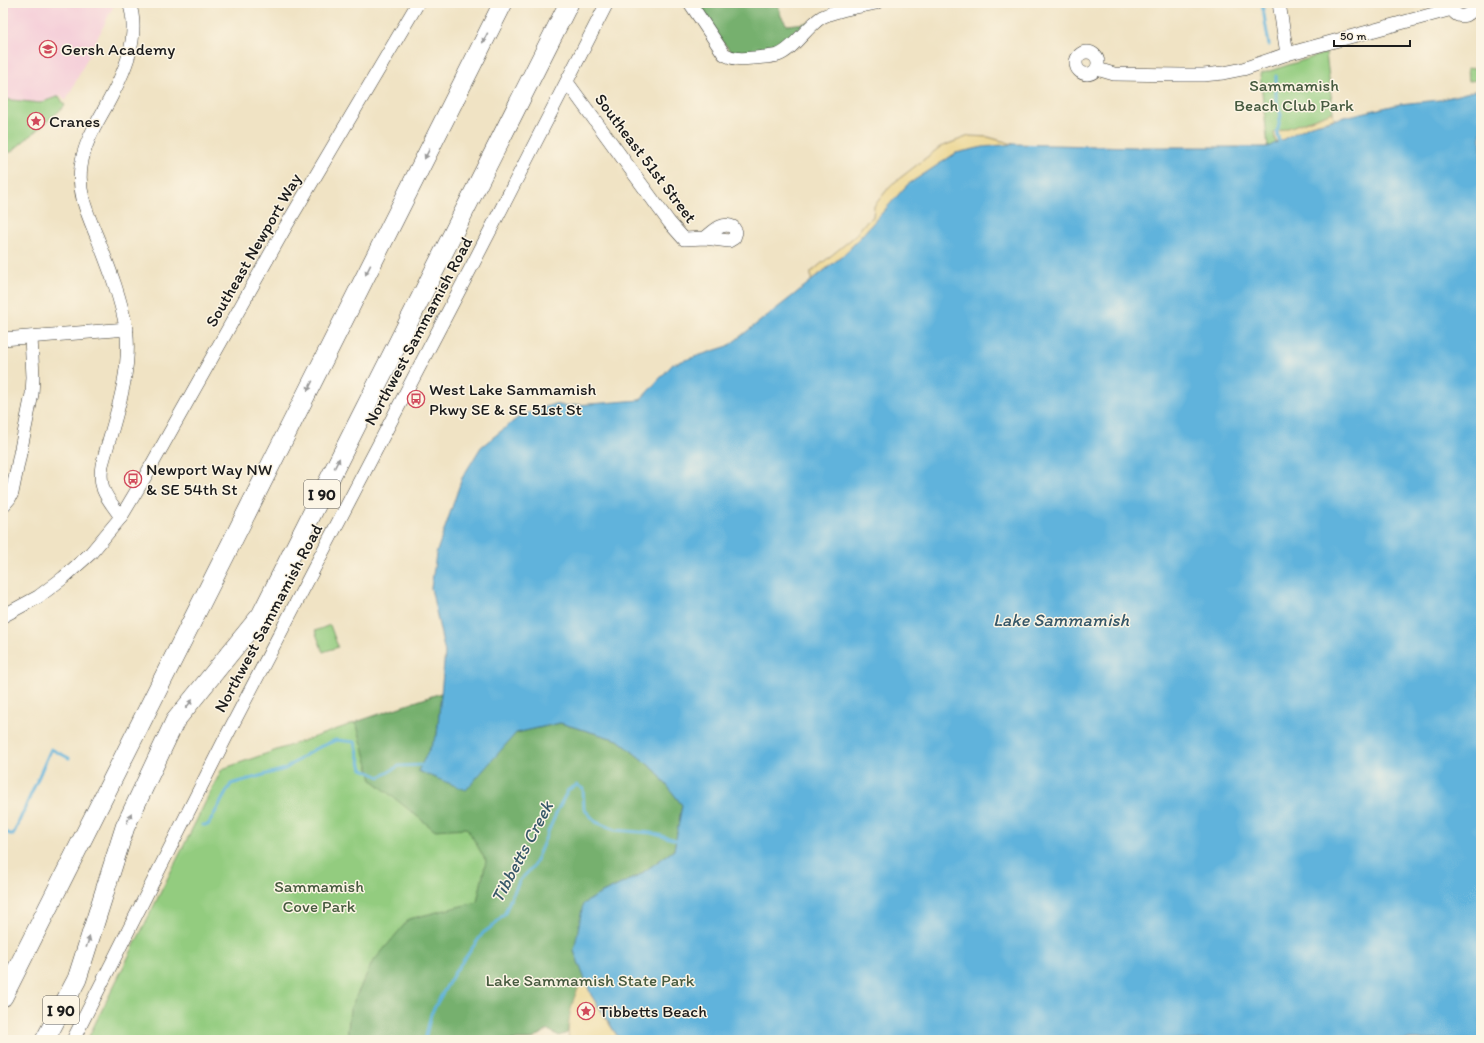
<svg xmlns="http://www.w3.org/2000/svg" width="1484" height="1043" viewBox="0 0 1484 1043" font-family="Itim,sans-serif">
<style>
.built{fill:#f5cfd9}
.green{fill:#93cc7f;stroke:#58744e}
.forest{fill:#76b06e;stroke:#496645}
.sand{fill:#eeda9e;stroke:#857b5d}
.water{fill:#60b3dc;stroke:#3e687c}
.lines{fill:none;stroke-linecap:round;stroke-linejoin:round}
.stream{stroke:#60b3dc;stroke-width:3}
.minor-casing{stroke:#3c3a35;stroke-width:14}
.highway-casing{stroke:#3c3a35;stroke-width:20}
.minor{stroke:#fff;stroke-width:13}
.highway{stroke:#fff;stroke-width:19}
.oneway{fill:#999}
.labels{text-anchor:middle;stroke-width:3;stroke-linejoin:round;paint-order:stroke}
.shield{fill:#fcf5e5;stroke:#5f5d58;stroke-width:1}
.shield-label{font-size:16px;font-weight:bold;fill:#1c1c1c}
.poi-label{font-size:17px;fill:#1c1c1c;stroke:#fcf5e5;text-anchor:start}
.park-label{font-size:17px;fill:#465a3f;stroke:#fcf5e5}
.street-label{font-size:17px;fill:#1c1c1c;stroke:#fcf5e5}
.water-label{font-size:18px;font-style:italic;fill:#375869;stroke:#fcf5e5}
</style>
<rect width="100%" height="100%" fill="#fcf5e5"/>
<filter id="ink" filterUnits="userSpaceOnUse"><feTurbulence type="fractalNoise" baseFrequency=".025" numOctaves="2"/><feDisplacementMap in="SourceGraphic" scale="8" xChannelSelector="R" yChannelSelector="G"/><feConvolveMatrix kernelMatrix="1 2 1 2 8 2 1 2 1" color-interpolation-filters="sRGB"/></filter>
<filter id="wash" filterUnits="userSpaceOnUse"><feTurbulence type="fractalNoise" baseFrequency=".012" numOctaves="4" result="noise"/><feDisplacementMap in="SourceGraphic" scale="16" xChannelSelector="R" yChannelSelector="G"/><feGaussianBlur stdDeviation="0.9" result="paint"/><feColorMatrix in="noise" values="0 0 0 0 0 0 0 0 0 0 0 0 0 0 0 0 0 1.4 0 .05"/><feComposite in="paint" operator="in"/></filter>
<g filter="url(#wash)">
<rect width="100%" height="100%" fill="#f0e3c4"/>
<polygon class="built" points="3,3 115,3 66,101 61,95 40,103 3,99"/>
<g class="green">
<polygon points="1326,53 1333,112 1274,133 1276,143 1268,147 1260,74"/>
<polygon points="1481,67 1481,80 1468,81 1467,69"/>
<polygon points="59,96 65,106 11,152 4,154 3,156 3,99 40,103"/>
<polygon points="330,625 338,647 323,652 315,631"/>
<polygon points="441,693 437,735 466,790 516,733 471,1040 87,1040 222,769"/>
</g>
<g class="forest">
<polygon points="690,3 778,3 781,16 787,25 815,22 790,47 737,59"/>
<polygon points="441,693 437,735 418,771 516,733 560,723 618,740 656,771 682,805 674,850 638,876 598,895 574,951 585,979 582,982 572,1008 567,1033 559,1036 548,1030 531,1040 347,1040 350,1009 372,963 409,919 477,902 486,861 467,828 434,830 372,780 356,722"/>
</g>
<g class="sand">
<polygon points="1333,112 1334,119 1311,125 1276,143 1274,133"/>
<polygon points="969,136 988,137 1013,144 956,153 907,186 846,253 811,281 811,272 854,237 864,224 873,217 874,206 891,185 940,147"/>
<path d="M585,979L597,1006L620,1040H569C566,1025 573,990 585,979Z"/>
</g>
<polygon class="water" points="1481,89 1481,1040 620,1040 591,995 574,951 583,904 598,895 638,876 674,850 682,805 656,771 618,740 560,723 516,733 466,790 418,771 437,735 445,653 431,588 436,554 462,478 481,447 520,416 554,404 565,406 640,400 673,364 728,346 790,298 846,253 907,185 956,153 983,147 1013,144 1135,147 1268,147 1311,125 1400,104 1439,100"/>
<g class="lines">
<g class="stream">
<polyline points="1262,3 1269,45"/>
<polyline points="1276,76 1276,99 1281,115 1277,132 1280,145"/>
<polyline points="203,825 208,825 231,784 285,769 313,750 336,740 355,742 362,769 380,777 399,766 425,765"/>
<polyline points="3,831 13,835 51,749 69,758"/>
<polyline points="425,1040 431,1014 441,996 455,972 483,933 494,925 505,913 510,900 520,880 533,867 558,809 568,790 577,785 583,789 584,809 596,822 615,830 651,833 676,840"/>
</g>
</g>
</g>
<g filter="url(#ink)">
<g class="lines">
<defs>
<g id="minor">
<path d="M690,3L724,54C734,60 743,59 754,58C762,57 771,57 778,55C793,50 807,26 822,17C838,9 858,7 876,3"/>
<polyline points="1279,3 1287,54"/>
<path d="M1452,3C1451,16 1463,20 1472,11L1473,3"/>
<circle cx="1087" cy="63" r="11"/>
<polyline points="1097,69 1114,74 1182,75 1203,75 1223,73 1243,69 1287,54 1452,9"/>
<path d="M567,82L669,222L684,239L705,238L729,241L734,238L736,232L733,227C722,221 713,232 705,238"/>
<polyline points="3,339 127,329"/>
<polyline points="3,506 9,499 12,493 32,394 33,377 31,337"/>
<path d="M121,517C107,497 98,490 102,465C113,424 133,371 126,328C121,299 110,270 99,242C89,217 77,194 81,167C84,140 100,119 112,95C121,78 129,60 132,41C134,27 134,16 129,3"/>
<polyline points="3,616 38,597 63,578 91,553 121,517 146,475 286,226 418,3"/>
<polyline points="73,1040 226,737 474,262 607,3"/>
</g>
<g id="highway">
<polyline points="3,997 503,3"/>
<polyline points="45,1040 77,979 125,827 175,721 261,615 569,3"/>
</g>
</defs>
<use href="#minor" class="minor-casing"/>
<use href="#highway" class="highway-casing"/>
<use href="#minor" class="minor"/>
<use href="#highway" class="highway"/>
</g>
<defs><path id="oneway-solid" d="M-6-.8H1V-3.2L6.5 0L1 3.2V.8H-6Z"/></defs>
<g class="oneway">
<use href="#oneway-solid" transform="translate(485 38) rotate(117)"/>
<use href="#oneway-solid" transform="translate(427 154) rotate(117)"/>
<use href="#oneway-solid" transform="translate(368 270) rotate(117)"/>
<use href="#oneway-solid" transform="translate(310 386) rotate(117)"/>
<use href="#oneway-solid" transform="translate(337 463) rotate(-63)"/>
<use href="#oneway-solid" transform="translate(189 704) rotate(-51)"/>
<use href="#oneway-solid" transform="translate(129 818) rotate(-65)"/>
<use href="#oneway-solid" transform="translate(88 942) rotate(-72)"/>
</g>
</g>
<defs>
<symbol id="school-ring" viewBox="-11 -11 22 22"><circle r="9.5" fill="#fcf5e5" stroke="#d1495b" stroke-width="1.5"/><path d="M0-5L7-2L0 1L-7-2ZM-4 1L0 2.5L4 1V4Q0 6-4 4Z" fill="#d1495b"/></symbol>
<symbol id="sight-ring" viewBox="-11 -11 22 22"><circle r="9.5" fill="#fcf5e5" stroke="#d1495b" stroke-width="1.5"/><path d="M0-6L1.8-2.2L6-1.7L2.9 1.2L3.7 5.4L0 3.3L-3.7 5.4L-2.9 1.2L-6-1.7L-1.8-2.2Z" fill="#d1495b"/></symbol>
<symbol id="bus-ring" viewBox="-11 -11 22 22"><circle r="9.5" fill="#fcf5e5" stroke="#d1495b" stroke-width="1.5"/><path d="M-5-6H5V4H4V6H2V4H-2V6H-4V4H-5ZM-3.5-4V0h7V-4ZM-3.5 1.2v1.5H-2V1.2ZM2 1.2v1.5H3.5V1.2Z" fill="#d1495b"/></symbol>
</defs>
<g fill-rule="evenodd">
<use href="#school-ring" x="38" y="39" width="20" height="20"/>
<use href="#sight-ring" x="26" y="111" width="20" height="20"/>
<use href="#bus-ring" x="406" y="389" width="20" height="20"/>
<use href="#bus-ring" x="123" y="469" width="20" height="20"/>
<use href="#sight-ring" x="576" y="1001" width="20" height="20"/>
</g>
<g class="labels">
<g class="shield">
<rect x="304" y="480" width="36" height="28" rx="3"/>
<rect x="43" y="996" width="36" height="28" rx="3"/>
</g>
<g class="shield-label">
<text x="322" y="500">I 90</text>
<text x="61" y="1016">I 90</text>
</g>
<g class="poi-label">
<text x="61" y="55">Gersh Academy</text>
<text x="49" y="127">Cranes</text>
<text x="429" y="395">West Lake Sammamish<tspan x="429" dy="20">Pkwy SE &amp; SE 51st St</tspan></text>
<text x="146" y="475">Newport Way NW<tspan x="146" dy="20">&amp; SE 54th St</tspan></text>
<text x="599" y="1017">Tibbetts Beach</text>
</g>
<g class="park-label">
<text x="1294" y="91">Sammamish<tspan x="1294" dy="20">Beach Club Park</tspan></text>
<text x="319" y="892">Sammamish<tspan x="319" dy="20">Cove Park</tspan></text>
<text x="590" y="986">Lake Sammamish State Park</text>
</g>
<g class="street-label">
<text transform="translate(646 158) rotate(53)" y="6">Southeast 51st Street</text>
<text transform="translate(253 250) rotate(-60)" y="6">Southeast Newport Way</text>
<text transform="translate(418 331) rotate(-62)" y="6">Northwest Sammamish Road</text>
<text transform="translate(268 618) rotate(-62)" y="6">Northwest Sammamish Road</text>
</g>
<g class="water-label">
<text x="1061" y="626">Lake Sammamish</text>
<text transform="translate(522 852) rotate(-62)" y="6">Tibbetts Creek</text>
</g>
</g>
<rect width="1484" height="1043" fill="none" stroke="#fcf5e5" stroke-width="16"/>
<path d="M1334 40v6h76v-6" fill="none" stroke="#1c1c1c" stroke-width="2"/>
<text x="1340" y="40" font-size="12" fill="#1c1c1c" stroke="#fcf5e5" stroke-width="3" paint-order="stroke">50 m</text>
</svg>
